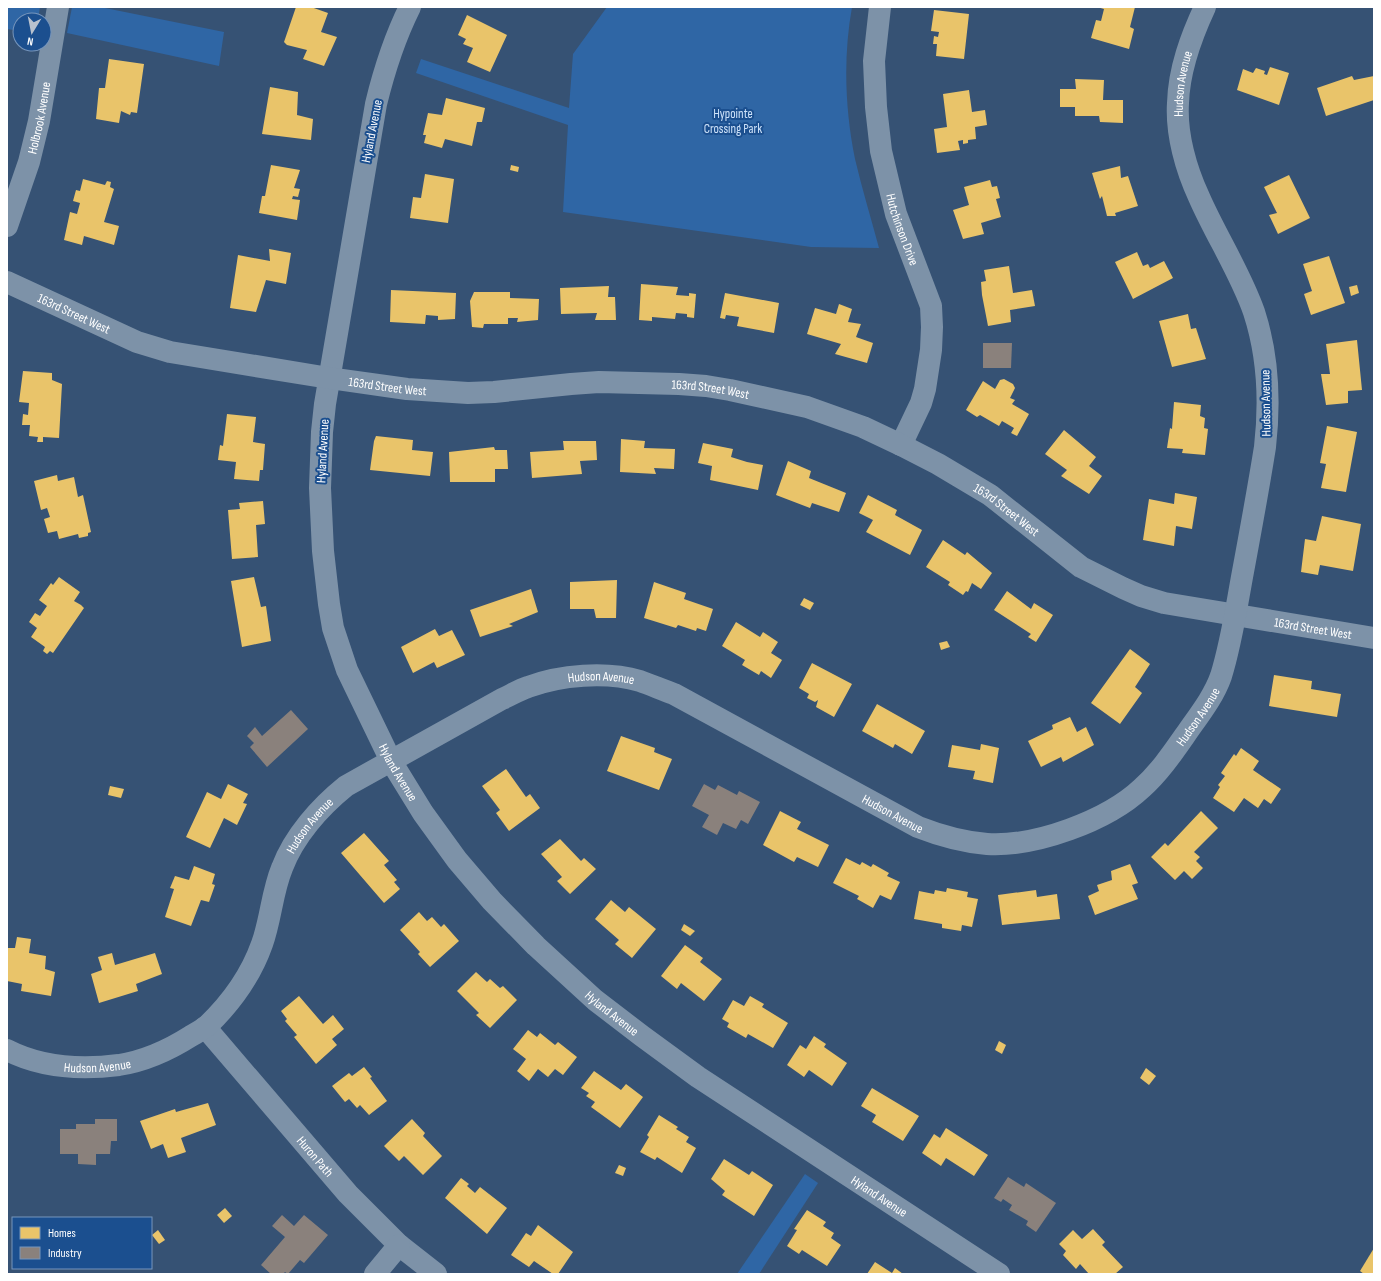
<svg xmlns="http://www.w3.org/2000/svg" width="1381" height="1281" viewBox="0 0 1381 1281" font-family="'Sofia Sans Condensed',sans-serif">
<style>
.green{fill:#2f66a5}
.homes{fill:#e9c46a}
.industry{fill:#8a817c}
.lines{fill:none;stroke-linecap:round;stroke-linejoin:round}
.minor{stroke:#7d92a8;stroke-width:22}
.labels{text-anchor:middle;stroke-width:4;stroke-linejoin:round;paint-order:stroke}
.street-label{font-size:13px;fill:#fff;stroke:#1b4f8f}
.park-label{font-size:13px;fill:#cfe3fa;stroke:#1b4f8f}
</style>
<rect width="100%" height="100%" fill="#365274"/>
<g class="green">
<polygon points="7,7 40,7 38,20 20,20 20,31 7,29"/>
<polygon points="72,7 100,7 224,32 219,66 67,33"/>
<path d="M607,7H852C843,57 845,110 855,159C862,189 871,218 879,248L811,247L563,212L568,125L416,73L421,59L569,108L573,54Z"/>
<polygon points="805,1174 818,1183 759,1274 737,1274"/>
</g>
<g class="homes">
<polygon points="296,7 311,7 328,13 321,32 337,37 324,66 303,59 307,50 287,45 284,42"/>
<polygon points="1097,7 1135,7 1130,27 1134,29 1129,49 1091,38 1096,20 1101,21 1104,9"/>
<polygon points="934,10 969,14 964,59 936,56 937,44 933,44 934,36 938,37 939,32 931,31"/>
<polygon points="467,15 507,35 490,72 467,62 473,48 463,44 466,39 458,35"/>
<polygon points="109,59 144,64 137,113 131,112 130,115 121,111 119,123 96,119 99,88 105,88"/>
<polygon points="1270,67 1289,73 1279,105 1237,90 1243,69 1253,73 1256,68 1265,71 1264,74 1267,75"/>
<polygon points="1352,76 1354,80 1374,76 1374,100 1326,116 1317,88"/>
<polygon points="1075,79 1104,80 1103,100 1123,100 1123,123 1100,122 1099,116 1075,116 1075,107 1060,107 1060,89 1076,89"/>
<polygon points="270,87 298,92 297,115 313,119 311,140 262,134"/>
<polygon points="969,90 972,112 985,110 987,125 975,127 976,139 968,140 968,143 963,144 963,140 958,141 960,150 937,153 934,129 947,127 943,94"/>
<polygon points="446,98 485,108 482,122 477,122 472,146 445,139 442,148 424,143 426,135 423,135 428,113 442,115"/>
<polygon points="271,165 300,170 294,188 300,189 298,197 293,196 292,199 300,200 297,220 259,213 262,196 265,196"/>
<polygon points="511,165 519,167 518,172 510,170"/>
<polygon points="1120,166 1121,178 1128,176 1138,206 1115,213 1116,216 1107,216 1102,196 1100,199 1092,173"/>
<polygon points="425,174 454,179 448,223 410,218 413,197 421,198"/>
<polygon points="1289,175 1310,218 1278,234 1269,215 1277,213 1264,187"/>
<polygon points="83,179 105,185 107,181 111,182 110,187 114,189 104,222 119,226 114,245 84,236 82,245 64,240 70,212 77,214 80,203 73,201 76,190 80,191"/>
<polygon points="990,180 992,187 997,186 1000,198 996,199 1001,217 981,223 984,234 963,239 953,210 969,205 964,187"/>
<polygon points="269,249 291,253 286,284 266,280 256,312 230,308 238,255 270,261"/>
<polygon points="1137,252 1143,266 1148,264 1150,268 1164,261 1173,278 1133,299 1115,262"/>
<polygon points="1329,256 1345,303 1311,315 1304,294 1312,291 1303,264"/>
<polygon points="1009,266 1013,293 1032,290 1035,306 1010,310 1011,322 988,326 982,295 981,282 986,281 984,270"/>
<polygon points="641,284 678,287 676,295 689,296 689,293 696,294 694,318 687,317 687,314 676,313 675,319 652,317 652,321 639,320"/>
<polygon points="1357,285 1359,293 1351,296 1349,287"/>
<polygon points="609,286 608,297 615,297 616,320 595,320 597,313 561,314 560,288"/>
<polygon points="391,290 456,293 455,319 438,320 438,316 426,315 425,324 390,322"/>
<polygon points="474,292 510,292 510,298 539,299 538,320 517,322 518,318 508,318 508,324 484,324 483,328 472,327 470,301"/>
<polygon points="725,293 779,303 774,333 737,326 739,317 726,315 725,319 720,318"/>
<polygon points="839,304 852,309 848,322 861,324 856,337 873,343 867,363 835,354 841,344 807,334 815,308 836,314"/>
<polygon points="1188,314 1191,329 1196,328 1206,359 1172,367 1159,321"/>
<polygon points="1357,340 1362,390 1348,391 1348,403 1326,405 1321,374 1330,374 1326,344"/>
<polygon points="23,371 52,373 52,380 62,384 59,438 43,437 43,442 37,442 38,437 29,436 30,425 22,425 23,414 28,415 29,403 19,402"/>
<polygon points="1004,379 1013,384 1015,388 1010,398 1015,400 1012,404 1029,414 1017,436 1011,433 1014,428 1002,421 999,426 980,415 977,417 966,410 983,381 995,389 1000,380"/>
<polygon points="1174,402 1201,405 1200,416 1205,418 1204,428 1208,429 1205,455 1182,453 1183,449 1167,448 1170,428 1172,429"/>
<polygon points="227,414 256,417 253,442 265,444 263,470 260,470 259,481 234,479 236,462 218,460 220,445 223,446"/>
<polygon points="1327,426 1357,432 1346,492 1321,488 1326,464 1320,463"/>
<polygon points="1064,430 1096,457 1089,466 1102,476 1089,494 1061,476 1067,470 1045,454"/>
<polygon points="376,436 413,440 412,450 433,452 430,476 370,470 374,441"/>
<polygon points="621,439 645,441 644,448 675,449 674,469 654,468 656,474 620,472"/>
<polygon points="563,441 596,441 597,460 580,461 582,474 532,478 530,452 564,450"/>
<polygon points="703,443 733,449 731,457 747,462 763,465 758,490 710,480 712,466 698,463"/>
<polygon points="494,447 495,450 507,450 508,469 495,469 495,482 450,482 449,452"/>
<polygon points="788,461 811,471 809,478 846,493 839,512 812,503 810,508 776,495"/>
<polygon points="57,475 58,481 74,477 78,497 83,495 91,532 88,533 88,536 79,538 78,534 59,539 57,531 48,533 44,519 50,517 47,508 41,510 34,481"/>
<polygon points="1175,493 1197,497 1192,529 1176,526 1174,546 1143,540 1149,499 1174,504"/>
<polygon points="868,495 897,510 895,515 922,530 910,555 866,532 873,520 859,513"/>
<polygon points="263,501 265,524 256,525 258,557 232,559 228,510 240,509 239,503"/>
<polygon points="1322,516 1361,524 1353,571 1320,565 1318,575 1301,572 1305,539 1316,541"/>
<polygon points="943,540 965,555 967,552 992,573 981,589 972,583 968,592 966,591 963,595 948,585 950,582 926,567"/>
<polygon points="59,577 80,592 74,601 81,605 84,608 53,653 50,651 47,654 43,651 45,647 31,637 37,628 29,622 35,613 40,616 47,606 39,600 51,583 53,585"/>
<polygon points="254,577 261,607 266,606 271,641 242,647 231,581"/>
<polygon points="617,580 616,618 596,618 594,609 570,609 570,582"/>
<polygon points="654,582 686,593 684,599 713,609 706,631 697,628 696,631 678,625 676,628 644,618"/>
<polygon points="531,589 538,612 509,624 513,626 480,637 470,610"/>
<polygon points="1007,591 1031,609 1034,603 1053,615 1036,642 1028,637 1031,634 994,610"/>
<polygon points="804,598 814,603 810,610 800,605"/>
<polygon points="736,622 760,637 763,632 778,642 771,653 782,660 771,678 761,671 759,675 742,665 745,660 722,646"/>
<polygon points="435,629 439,636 452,630 465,655 437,668 434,662 413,673 401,647"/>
<polygon points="947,641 950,647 941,650 939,643"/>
<polygon points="1130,649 1150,664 1135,687 1142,693 1120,724 1091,703"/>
<polygon points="812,663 852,684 834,717 816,707 818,700 815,702 807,698 809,694 799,688"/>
<polygon points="1274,675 1312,681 1311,689 1341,694 1337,717 1269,706"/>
<polygon points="877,704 925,731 912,754 895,744 893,748 862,731"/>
<polygon points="1070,717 1077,732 1086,727 1094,745 1063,762 1061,757 1041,767 1028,741 1053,729 1052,725"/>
<polygon points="621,736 655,748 654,752 672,759 659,790 607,771"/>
<polygon points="981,744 999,748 993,783 973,779 975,771 948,767 952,745 980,750"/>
<polygon points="1241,748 1259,761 1253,770 1281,789 1271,804 1264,799 1258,808 1244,798 1234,812 1213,798 1220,787 1218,785 1225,776 1221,773 1234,754 1236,756"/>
<polygon points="506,769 526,797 530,794 540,808 509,831 496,813 500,810 482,786"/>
<polygon points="228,784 248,794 243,803 247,804 237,825 224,818 210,848 186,837 207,792 221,799"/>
<polygon points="110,786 124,789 121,798 108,795"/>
<polygon points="780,811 801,822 797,829 829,845 818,867 797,857 794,862 763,845"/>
<polygon points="1201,811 1218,828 1194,852 1200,857 1196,861 1203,868 1192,879 1184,871 1175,880 1151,857 1165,843 1168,846"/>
<polygon points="364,833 389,861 384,865 397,880 394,882 400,889 384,903 341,853"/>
<polygon points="560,839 581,861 584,858 596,869 570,894 557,881 562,877 541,854"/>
<polygon points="846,858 860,865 862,862 871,867 873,864 889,873 887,876 900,882 891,900 880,895 873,908 857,899 859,896 833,883"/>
<polygon points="1130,864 1138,883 1132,885 1138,899 1095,915 1088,896 1099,891 1097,885 1112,880 1111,871"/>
<polygon points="194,866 215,874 212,884 215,885 209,902 201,900 191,926 165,917 174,889 170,888 175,876 189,880"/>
<polygon points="947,888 968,892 967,897 978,899 972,927 962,925 961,931 942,928 942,924 914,919 919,891 934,894 935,890 946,892"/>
<polygon points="1036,890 1037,897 1057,894 1060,919 1002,925 998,895"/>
<polygon points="611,900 625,912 629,907 656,929 632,958 615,944 619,940 595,919"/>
<polygon points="419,912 427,921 432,917 441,927 444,924 459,941 430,967 418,954 420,952 400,930"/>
<polygon points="684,924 695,931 690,936 681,930"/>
<polygon points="17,937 31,939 29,953 46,956 45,969 55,972 51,996 21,991 22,984 7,981 7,948 15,948"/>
<polygon points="685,945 703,958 700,962 722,979 704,1001 681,983 677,989 661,976"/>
<polygon points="112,953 115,965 155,953 162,974 136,984 138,991 99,1003 91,974 102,970 98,957"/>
<polygon points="476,972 487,982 490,979 500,988 503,986 517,1000 490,1028 476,1015 479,1013 457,991"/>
<polygon points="299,996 323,1024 333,1015 344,1029 332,1039 337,1045 316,1064 294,1037 297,1035 285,1021 287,1019 281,1011"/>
<polygon points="750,996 764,1004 762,1007 788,1023 773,1048 748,1034 746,1038 727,1027 729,1023 722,1019 733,1000 744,1006"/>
<polygon points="528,1030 537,1037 540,1033 555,1045 558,1042 577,1057 563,1075 555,1069 548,1077 538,1069 529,1081 517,1071 526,1059 513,1049"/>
<polygon points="814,1036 826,1044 824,1047 847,1063 832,1086 809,1070 804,1077 787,1065 800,1045 806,1049"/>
<polygon points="999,1041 1006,1045 1002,1054 995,1050"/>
<polygon points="364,1067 372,1077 370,1078 387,1101 369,1115 360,1105 357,1108 349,1099 345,1102 332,1086 349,1073 352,1076"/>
<polygon points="1146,1068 1156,1076 1149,1085 1140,1078"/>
<polygon points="594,1071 621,1090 626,1084 643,1097 620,1128 591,1107 595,1102 586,1096 589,1093 581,1088"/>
<polygon points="872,1088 919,1116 903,1141 872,1122 876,1115 861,1106"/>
<polygon points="208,1103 216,1125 181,1138 186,1152 168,1158 163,1144 151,1149 140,1121 175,1109 176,1112"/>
<polygon points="659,1115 678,1127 676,1129 689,1137 686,1142 696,1148 682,1173 657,1157 655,1160 640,1152 649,1137 647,1135"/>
<polygon points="412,1119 425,1133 423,1136 442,1156 423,1175 404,1156 399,1161 384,1146"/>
<polygon points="946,1128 988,1155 974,1176 946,1158 941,1166 922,1153 934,1134 940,1138"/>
<polygon points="724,1159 749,1175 752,1171 773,1185 754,1216 722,1195 725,1191 711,1179"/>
<polygon points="619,1165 626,1168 623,1176 615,1173"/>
<polygon points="461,1178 469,1184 467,1186 475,1193 480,1187 507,1208 487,1234 445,1198"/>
<polygon points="225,1208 232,1216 224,1223 217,1215"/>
<polygon points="807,1210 826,1222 823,1226 834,1233 831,1238 841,1245 827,1266 802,1250 799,1254 787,1246 797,1230 794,1229"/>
<polygon points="538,1225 573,1252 558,1274 553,1274 534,1261 529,1267 511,1255 526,1233 531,1236"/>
<polygon points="1093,1229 1105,1242 1102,1245 1123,1267 1115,1274 1089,1274 1080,1264 1076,1269 1063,1255 1066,1251 1059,1244 1073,1230 1082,1239"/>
<polygon points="158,1230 165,1240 159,1244 152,1235"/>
<polygon points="1374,1248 1374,1274 1364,1274 1360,1271"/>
<polygon points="875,1262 892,1273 895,1268 903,1274 867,1274"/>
</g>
<g class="industry">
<polygon points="983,343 1012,343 1011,368 983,368"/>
<polygon points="291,710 308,729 267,767 250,747 254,743 247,736 255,727 262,736"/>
<polygon points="704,784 715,790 718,785 737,795 739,791 760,802 748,824 741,820 736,829 723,823 717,835 702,827 709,815 692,806"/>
<polygon points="95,1119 117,1119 117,1141 111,1141 110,1154 96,1154 96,1165 78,1164 78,1154 60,1154 60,1129 76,1129 76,1124 95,1124"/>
<polygon points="1008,1177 1024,1187 1026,1183 1056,1203 1036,1232 1026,1225 1028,1221 1009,1210 1012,1205 1003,1199 1001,1202 994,1198"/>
<polygon points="282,1215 294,1226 304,1215 328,1235 304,1263 300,1260 288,1274 285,1272 283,1274 271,1274 261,1265 285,1237 272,1226"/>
</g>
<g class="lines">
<g class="minor">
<path id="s1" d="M410,7C395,37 384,71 376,104L325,404L322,432L320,488L323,551L329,604L333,628L347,670L391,761L423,813L457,860L492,901L536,946L595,1000L642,1036L698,1077L999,1274"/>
<path id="s2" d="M880,7L874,61L876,107L881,151L896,214L931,306L932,327L931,350L925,389L921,403L901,445"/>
<path id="s3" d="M7,226L29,162L39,121L58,7"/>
<path id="s4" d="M7,282L137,342L170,352L329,378L407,389L468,393L494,392L571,384L599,382L679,384L706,386L730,390L807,407L863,427L901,445L938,464L990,495L1081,567L1123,588L1141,596L1164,603L1374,638"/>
<path id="s5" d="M205,1027L348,1194L399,1245L436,1274"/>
<path id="s6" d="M7,1050C42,1068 80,1070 119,1065C145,1061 169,1050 191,1036C196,1033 202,1030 207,1026C231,1003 251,975 262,944C271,919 272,892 282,868C294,836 320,807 346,786L502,699C511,695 519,690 528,687C560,675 606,671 640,681C651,685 663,690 674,694L918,827C941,836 963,842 987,844C1035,847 1107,821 1142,788C1160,772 1174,751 1188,731C1200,714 1214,696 1221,676C1231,644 1236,610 1242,577C1250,534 1258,491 1265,447C1270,403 1268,355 1254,312C1240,272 1216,236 1199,197C1186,169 1176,134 1178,103C1179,69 1191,37 1205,7"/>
<polyline points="375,1274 399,1245"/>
</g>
</g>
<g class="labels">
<g class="street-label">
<text dy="5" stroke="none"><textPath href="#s6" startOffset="2122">Hudson Avenue</textPath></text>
<text dy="5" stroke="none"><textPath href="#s3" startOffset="113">Holbrook Avenue</textPath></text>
<text transform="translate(371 131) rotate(-79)" y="5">Hyland Avenue</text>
<text dy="5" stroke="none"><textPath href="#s2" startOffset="226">Hutchinson Drive</textPath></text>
<text dy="5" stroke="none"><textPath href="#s4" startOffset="74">163rd Street West</textPath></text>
<text dy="5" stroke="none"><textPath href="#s4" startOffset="398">163rd Street West</textPath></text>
<text dy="5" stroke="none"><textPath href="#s4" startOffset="722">163rd Street West</textPath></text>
<text transform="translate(1265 403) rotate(-91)" y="5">Hudson Avenue</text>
<text transform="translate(322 451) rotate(-87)" y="5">Hyland Avenue</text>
<text dy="5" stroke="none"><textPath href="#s4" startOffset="1046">163rd Street West</textPath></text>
<text dy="5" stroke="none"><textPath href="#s4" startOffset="1382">163rd Street West</textPath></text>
<text dy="5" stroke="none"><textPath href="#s6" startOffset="777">Hudson Avenue</textPath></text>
<text dy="5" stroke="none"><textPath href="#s6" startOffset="1461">Hudson Avenue</textPath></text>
<text dy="5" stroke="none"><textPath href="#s1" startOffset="791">Hyland Avenue</textPath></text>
<text dy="5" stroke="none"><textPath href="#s6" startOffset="1102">Hudson Avenue</textPath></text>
<text dy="5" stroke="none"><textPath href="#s6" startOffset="441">Hudson Avenue</textPath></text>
<text dy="5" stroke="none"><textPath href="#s1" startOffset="1115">Hyland Avenue</textPath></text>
<text dy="5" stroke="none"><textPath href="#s6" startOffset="93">Hudson Avenue</textPath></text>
<text dy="5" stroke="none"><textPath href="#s5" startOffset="170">Huron Path</textPath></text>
<text dy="5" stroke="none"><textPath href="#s1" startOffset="1439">Hyland Avenue</textPath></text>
</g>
<g class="park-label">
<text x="733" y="118">Hypointe<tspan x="733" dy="15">Crossing Park</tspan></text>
</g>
</g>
<rect width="1381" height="1281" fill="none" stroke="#ffffff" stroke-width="16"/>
<rect x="12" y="1217" width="140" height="52" fill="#1b4f8f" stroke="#7695bc"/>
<rect x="20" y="1227" width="20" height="12" fill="#e9c46a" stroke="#7695bc"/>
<text x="48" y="1237" font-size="12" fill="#ffffff">Homes</text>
<rect x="20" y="1247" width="20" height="12" fill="#8a817c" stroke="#7695bc"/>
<text x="48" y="1257" font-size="12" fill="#ffffff">Industry</text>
<g transform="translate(32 32) rotate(190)"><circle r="19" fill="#1b4f8f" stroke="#7695bc"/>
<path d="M0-3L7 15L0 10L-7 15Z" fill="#b9c2ce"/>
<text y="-6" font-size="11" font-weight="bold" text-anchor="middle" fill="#ffffff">N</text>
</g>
</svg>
